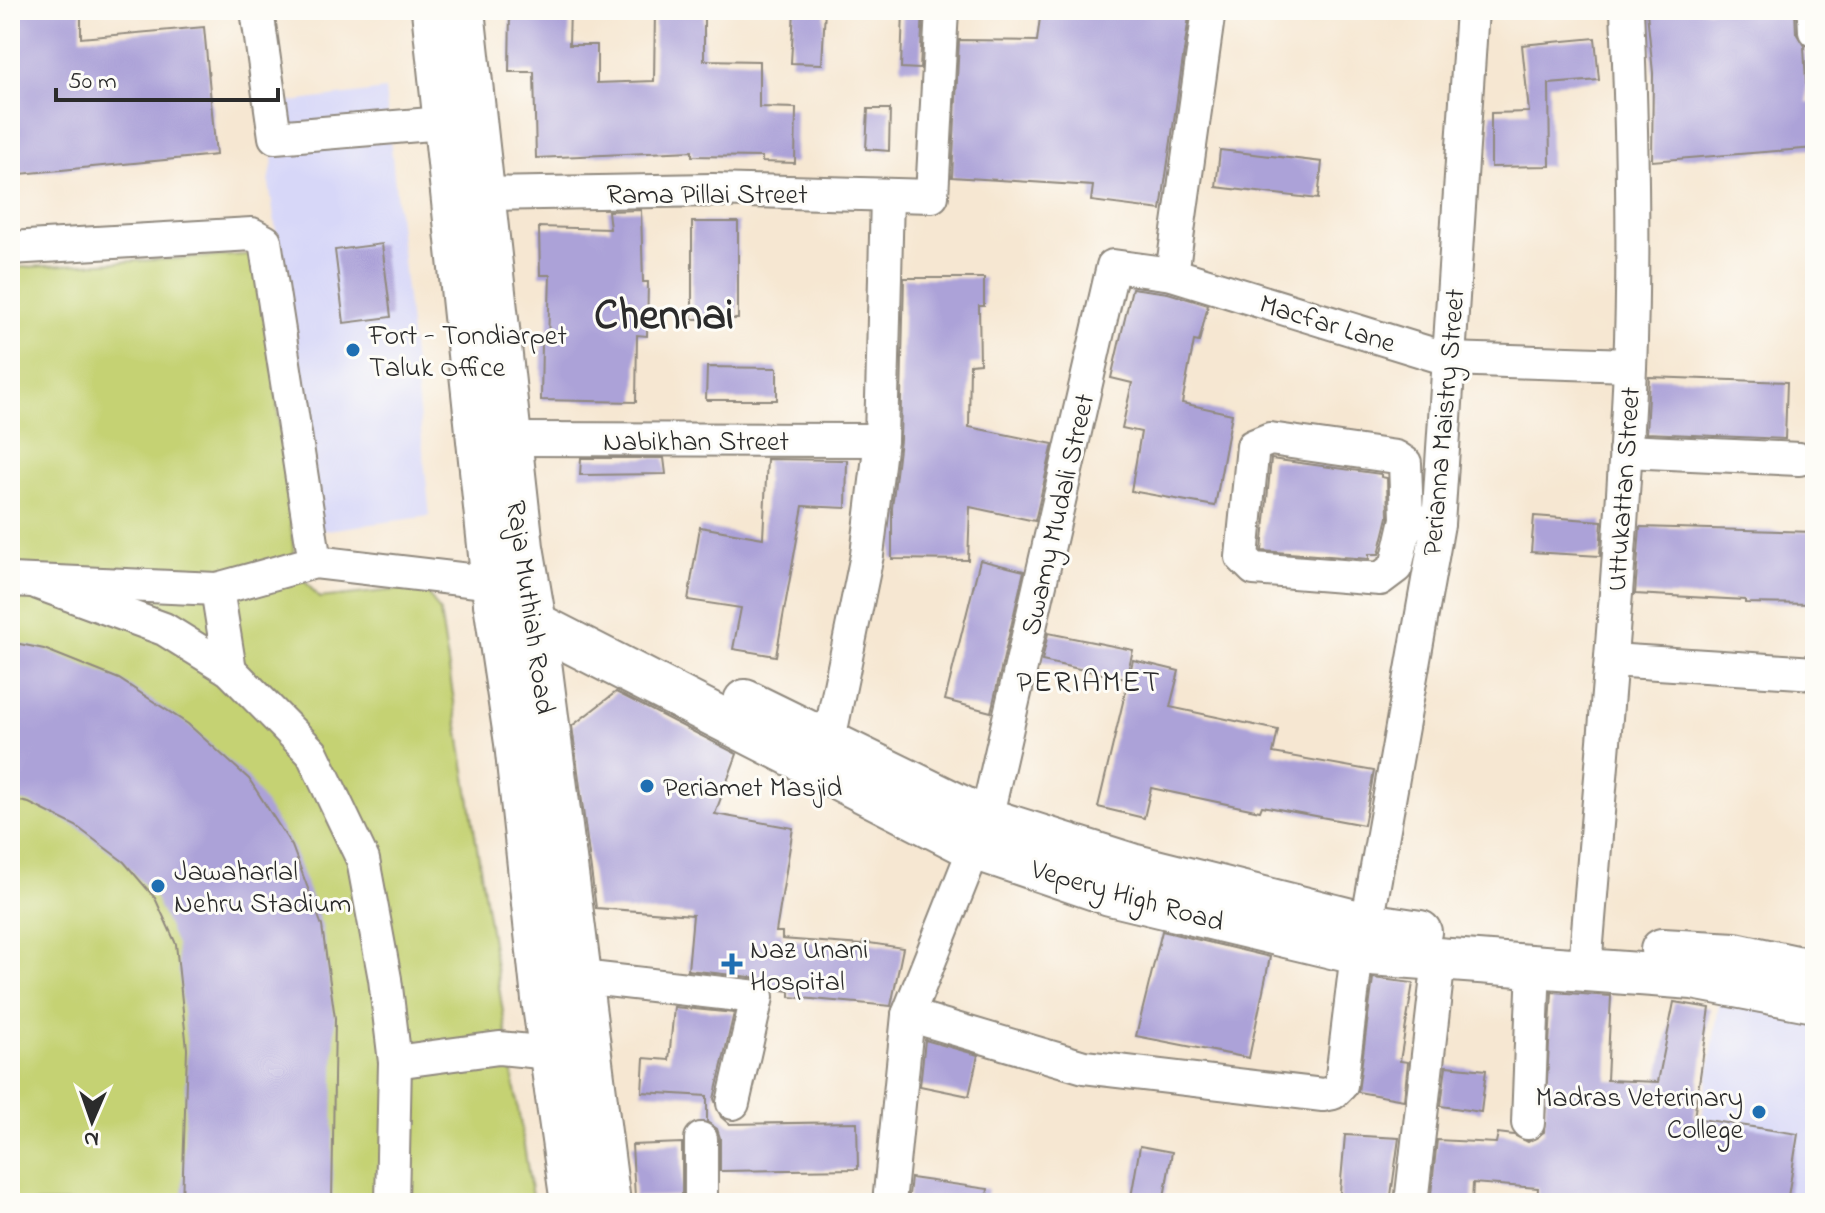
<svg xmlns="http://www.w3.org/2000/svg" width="1825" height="1213" viewBox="0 0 1825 1213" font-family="'Indie Flower',sans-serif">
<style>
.built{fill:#d7d7f8}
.green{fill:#c5d273;stroke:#787e4f;stroke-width:2}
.building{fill:#aca2d8}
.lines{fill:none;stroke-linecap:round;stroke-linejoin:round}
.minor-casing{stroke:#90897e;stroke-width:36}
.major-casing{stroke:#90897e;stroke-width:46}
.minor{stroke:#fff;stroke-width:32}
.major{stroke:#fff;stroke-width:42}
.poi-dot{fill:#1f6fb2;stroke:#fdfcf7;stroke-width:3}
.labels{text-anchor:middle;stroke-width:6;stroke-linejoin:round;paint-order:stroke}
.street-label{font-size:28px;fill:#2b2b2b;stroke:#fdfcf7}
.poi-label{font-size:28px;fill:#2b2b2b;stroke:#fdfcf7;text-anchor:start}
.neighbourhood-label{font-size:30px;letter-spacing:2px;fill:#2b2b2b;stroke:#fdfcf7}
.town-label{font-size:44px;font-weight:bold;fill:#2b2b2b;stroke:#fdfcf7}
</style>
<rect width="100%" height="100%" fill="#fdfcf7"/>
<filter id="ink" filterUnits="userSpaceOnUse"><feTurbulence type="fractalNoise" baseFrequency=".0125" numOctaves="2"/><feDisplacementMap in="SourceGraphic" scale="16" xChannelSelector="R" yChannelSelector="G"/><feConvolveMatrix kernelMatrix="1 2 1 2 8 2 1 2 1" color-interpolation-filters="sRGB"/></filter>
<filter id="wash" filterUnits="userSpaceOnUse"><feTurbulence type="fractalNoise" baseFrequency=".006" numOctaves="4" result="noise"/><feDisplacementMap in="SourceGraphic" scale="32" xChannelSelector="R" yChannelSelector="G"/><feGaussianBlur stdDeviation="1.8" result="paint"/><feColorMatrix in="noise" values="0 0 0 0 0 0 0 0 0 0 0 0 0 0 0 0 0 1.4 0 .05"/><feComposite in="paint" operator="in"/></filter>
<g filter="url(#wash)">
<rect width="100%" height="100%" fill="#f6e7d2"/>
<g class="built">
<polygon points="385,90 430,516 320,531 269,183 283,103"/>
<polygon points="1721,991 1815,1022 1815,1203 1689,1203"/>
</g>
<polygon class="green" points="260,254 296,570 319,598 424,587 440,612 533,1203 10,1203 10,268"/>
<g id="blocks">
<g class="building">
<polygon points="10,10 81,10 81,38 204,27 216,155 10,175"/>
<polygon points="510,10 570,10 569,45 597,45 597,83 654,81 655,10 704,10 704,60 759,61 759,107 796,108 795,163 762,162 762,157 692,156 692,151 536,158 534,72 509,72"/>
<polygon points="794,10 825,10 822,64 791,63"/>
<polygon points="903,10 923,10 920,69 901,68"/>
<polygon points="1041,10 1190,10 1161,210 1091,201 1093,186 952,177 959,40 1037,41"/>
<polygon points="1670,10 1795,10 1796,33 1804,46 1807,102 1812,102 1815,148 1652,161 1653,73 1647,12"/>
<polygon points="1595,38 1599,80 1549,84 1550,166 1491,167 1491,113 1529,112 1522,45"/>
<polygon points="868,109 890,109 889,151 866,149"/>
<polygon points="1220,150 1322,162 1318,199 1216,187"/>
<polygon points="641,210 643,282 648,282 647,336 637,335 636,402 541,400 542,343 548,343 550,275 540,275 539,227 610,229 608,211"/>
<rect x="692" y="222" width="46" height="97"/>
<polygon points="382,244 391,317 344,323 335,250"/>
<polygon points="904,278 984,278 984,306 979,306 980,363 970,364 969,427 1053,444 1035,521 970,507 968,560 892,559 892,508 900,440"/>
<polygon points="1132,288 1168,293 1208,305 1199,342 1194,341 1182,403 1232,414 1215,506 1131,491 1141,432 1122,428 1132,383 1111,378"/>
<polygon points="707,367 777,368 777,400 706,400"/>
<polygon points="1649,377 1787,382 1785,439 1646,433"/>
<polygon points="581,458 664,458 666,474 580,475"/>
<polygon points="767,459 847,460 846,508 803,506 776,656 733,649 741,608 688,600 700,527 763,538"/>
<polygon points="1271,459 1381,474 1381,477 1387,478 1388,517 1379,554 1369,554 1369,559 1262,551"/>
<polygon points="1534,516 1602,521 1600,556 1531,552"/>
<polygon points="1640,527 1815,532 1815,604 1745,603 1745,600 1635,594"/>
<polygon points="980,560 1024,571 991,712 945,700"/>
<polygon points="1048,633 1133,650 1126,679 1042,661"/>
<polygon points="10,642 44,649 119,679 188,724 249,779 292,846 322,926 335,1018 332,1203 182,1203 187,1049 176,944 155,898 124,862 76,826 29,803 10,799"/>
<polygon points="1133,660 1179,671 1170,707 1278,730 1273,753 1374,771 1364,825 1262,806 1260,811 1151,788 1144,818 1098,807"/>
<polygon points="616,692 737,754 715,814 793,828 776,932 782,932 782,939 862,945 863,942 903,948 891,1006 790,997 790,991 774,989 759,978 688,970 693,915 596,908 572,726"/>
<polygon points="1162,931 1270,957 1249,1058 1136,1036"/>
<polygon points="1373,978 1413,983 1400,1061 1408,1062 1404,1100 1358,1092"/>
<polygon points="1552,992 1611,996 1607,1080 1658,1082 1674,1002 1710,1008 1694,1118 1798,1134 1787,1203 1537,1203 1538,1188 1473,1183 1472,1203 1430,1203 1437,1140 1496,1143 1498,1133 1514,1135 1528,1142 1544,1132"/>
<polygon points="674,1007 734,1013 714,1099 721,1117 729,1124 857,1122 858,1169 720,1171 720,1138 717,1129 707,1122 707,1096 642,1092 644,1058 669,1060"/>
<polygon points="925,1040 978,1055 969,1096 920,1086"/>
<polygon points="1446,1066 1486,1070 1481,1112 1441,1106"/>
<polygon points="1345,1135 1399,1138 1390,1203 1339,1203"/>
<polygon points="682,1143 682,1196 635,1197 632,1145"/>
<polygon points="1140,1146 1172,1152 1163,1203 1130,1203"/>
<polygon points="911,1178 988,1189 986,1203 908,1203"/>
</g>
</g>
</g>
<g filter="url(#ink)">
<use href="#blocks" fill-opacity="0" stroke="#90897e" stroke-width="2"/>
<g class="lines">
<defs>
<g id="minor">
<polyline points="257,10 275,137 467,121"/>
<polyline points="1814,10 1815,31"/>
<polyline points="483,194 713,190 932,196 942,10"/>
<polyline points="10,248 252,234 265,241 315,562"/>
<polyline points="1172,274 1209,10"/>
<polyline points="511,439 881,440"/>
<polyline points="1625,451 1799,459"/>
<polyline points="1407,519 1405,463 1396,457 1270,439 1253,446 1242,557 1254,569 1380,579 1396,567 1407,519 1438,524"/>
<polyline points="10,580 217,589 315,562 494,583"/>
<polyline points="38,583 164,629 230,670 312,753 363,860 385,979 395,1062 392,1203"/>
<polyline points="217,589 230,670"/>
<polyline points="1611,660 1815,673"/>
<polyline points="829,740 867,555 881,440 887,196"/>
<path d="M1585,968C1601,768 1621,568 1630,368C1635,249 1632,129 1627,10"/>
<polyline points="581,977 757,997 733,1103"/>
<polyline points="908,1015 1084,1067 1323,1095 1333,1093 1341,1085 1357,953 1367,924 1438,524 1472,10"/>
<polyline points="395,1062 499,1048 550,1053 573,1048"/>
<polyline points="1528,1123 1534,964"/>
<polyline points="701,1139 701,1203"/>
<polyline points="889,1203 908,1015 986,819 1113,266 1172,274 1448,359 1630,365"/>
<polyline points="1411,1203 1439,959"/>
</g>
<g id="major">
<polyline points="433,10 495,603 516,743 543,999 572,1203"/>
<polyline points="463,10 522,547 535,623 609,1203"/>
<polyline points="495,603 974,848 1110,894 1357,953 1693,978 1815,1001"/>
<polyline points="745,701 986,819 1132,865 1367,924 1420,932"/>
<polyline points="1662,950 1735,954 1815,971"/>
</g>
</defs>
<use href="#minor" class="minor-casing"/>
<use href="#major" class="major-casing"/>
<use href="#minor" class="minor"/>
<use href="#major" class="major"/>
</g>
</g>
<g class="poi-dot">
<circle cx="353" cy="350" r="8"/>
<circle cx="647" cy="786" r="8"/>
<circle cx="158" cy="886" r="8"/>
<path d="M728 952h8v8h8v8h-8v8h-8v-8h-8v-8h8z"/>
<circle cx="1759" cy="1112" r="8"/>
</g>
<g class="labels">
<g class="street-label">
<text x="707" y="203">Rama Pillai Street</text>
<text transform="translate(1328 322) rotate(17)" y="10">Macfar Lane</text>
<text transform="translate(1442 422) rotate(-85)" y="10">Perianna Maistry Street</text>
<text x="696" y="450">Nabikhan Street</text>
<text transform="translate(1622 489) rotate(-86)" y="10">Uttukattan Street</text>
<text transform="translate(1056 514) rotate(-77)" y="10">Swamy Mudali Street</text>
<text transform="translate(532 607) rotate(82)" y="10">Raja Muthiah Road</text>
<text transform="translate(1128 894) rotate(16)" y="10">Vepery High Road</text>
</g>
<g class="poi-label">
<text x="369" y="344">Fort - Tondiarpet<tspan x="369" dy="32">Taluk Office</tspan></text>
<text x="663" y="796">Periamet Masjid</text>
<text x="174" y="880">Jawaharlal<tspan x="174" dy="32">Nehru Stadium</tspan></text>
<text x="750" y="958">Naz Unani<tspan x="750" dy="32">Hospital</tspan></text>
<text x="1743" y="1106" text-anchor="end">Madras Veterinary<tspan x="1743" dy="32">College</tspan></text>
</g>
<g class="neighbourhood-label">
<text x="1089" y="691">PERIAMET</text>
</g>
<g class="town-label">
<text x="664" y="328">Chennai</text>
</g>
</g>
<rect width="1825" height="1213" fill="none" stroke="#fdfcf7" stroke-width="40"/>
<g transform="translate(92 1121) rotate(182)" stroke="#fdfcf7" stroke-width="6" paint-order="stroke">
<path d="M0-6L14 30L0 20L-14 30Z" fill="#2b2b2b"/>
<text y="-12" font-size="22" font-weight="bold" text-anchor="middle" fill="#2b2b2b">N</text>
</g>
<path d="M56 88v12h222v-12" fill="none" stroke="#2b2b2b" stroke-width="4"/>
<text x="68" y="88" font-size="24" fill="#2b2b2b" stroke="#fdfcf7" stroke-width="6" paint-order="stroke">50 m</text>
</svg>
